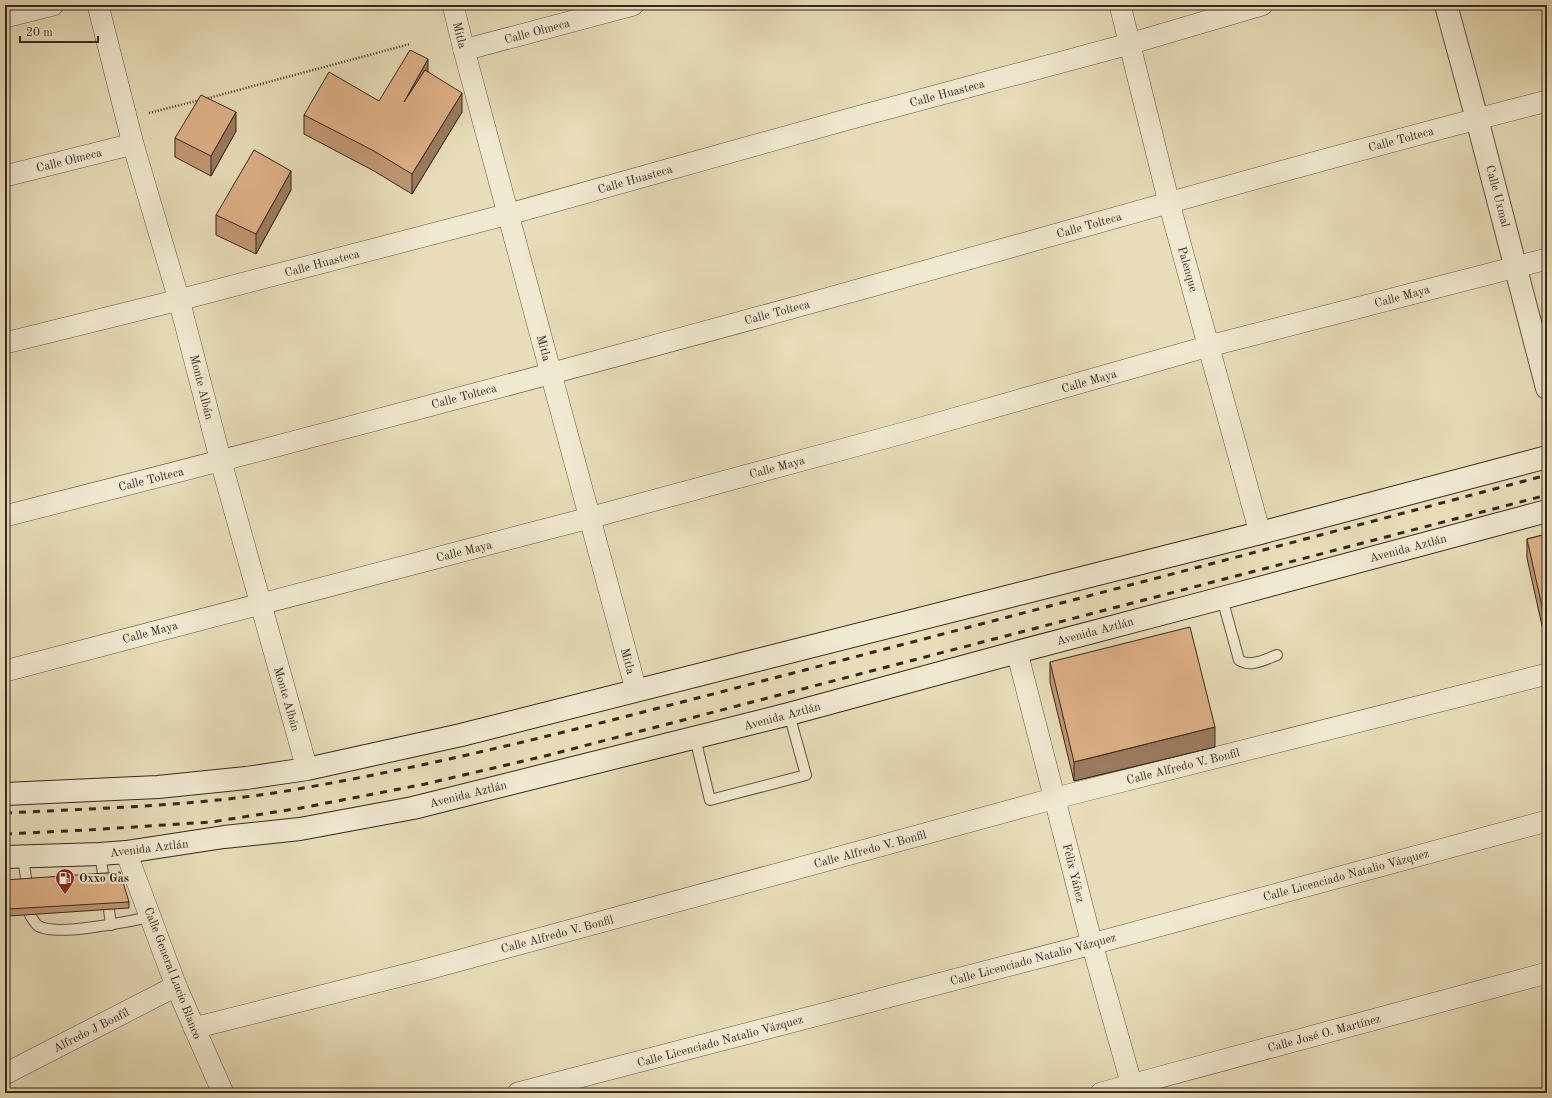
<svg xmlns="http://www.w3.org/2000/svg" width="1552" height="1098" viewBox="0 0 1552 1098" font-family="'Old Standard TT',serif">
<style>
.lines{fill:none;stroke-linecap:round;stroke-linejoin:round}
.service-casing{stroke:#625446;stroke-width:12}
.minor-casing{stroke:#625446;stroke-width:22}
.tertiary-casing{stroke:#625446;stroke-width:24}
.secondary-casing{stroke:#352720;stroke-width:24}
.path{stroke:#352720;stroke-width:2.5;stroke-dasharray:1 2;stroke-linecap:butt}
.service{stroke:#f0e9d1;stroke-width:10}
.minor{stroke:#f0e9d1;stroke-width:21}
.tertiary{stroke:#f0e9d1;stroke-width:22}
.secondary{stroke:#f0e9d1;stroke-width:22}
.rail{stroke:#352720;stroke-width:3;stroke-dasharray:7 7;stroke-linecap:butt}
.wall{fill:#c09874;stroke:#352720}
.shaded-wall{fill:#9c7c5e;stroke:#352720}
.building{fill:#dfb187;stroke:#352720}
.labels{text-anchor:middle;stroke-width:4;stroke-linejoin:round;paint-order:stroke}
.street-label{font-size:12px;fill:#352720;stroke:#f0e9d1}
.poi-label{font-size:12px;font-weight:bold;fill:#352720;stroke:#f0e9d1;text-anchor:start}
</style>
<rect width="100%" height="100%" fill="#e8ddb8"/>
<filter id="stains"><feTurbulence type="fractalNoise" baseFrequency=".005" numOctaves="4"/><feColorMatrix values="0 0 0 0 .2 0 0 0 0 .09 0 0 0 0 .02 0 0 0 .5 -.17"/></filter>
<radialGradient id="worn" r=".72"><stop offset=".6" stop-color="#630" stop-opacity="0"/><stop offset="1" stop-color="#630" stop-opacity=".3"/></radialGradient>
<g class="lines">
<defs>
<g id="service">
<path d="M1222,598L1239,660C1250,668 1266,659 1277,655"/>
<polyline points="695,738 710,800 806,775 789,714"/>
<polyline points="100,854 104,880"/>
<polyline points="23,857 27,885"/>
<polyline points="109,910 111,925"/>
<path d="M30,915C32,918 34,922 37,925C53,938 130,921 151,917"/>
</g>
<g id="minor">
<polyline points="98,5 133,144 179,300 221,462 307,769"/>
<polyline points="453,5 464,50 636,690"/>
<polyline points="1120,5 1169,203 1260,533"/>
<polyline points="5,17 53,5"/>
<polyline points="464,50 633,5"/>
<polyline points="5,176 133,144"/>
<polyline points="5,343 179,300 509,214 849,119 1129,44 1262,5"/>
<path d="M5,516C285,445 564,371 843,294C1077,229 1311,161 1547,101"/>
<polyline points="1017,652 1092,944 1134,1093"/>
<polyline points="5,671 589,518 907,432 1209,346 1547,259"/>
<polyline points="126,852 176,986 223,1093"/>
<polyline points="194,1028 428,969 1056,798 1547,674"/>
<polyline points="5,1074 176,986"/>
<polyline points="518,1093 1092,944 1547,821"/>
<polyline points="1101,1093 1547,973"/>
</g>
<polyline id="tertiary" points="1446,5 1477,119 1547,388"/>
<g id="secondary">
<polyline points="5,794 158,787 246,778 307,769 461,735 1260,533 1547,457"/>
<polyline points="5,857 100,854 126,852 224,837 300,829 413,808 789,714 1017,652 1222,598 1547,511"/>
</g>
</defs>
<use href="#service" class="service-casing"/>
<use href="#minor" class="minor-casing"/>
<use href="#tertiary" class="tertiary-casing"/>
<use href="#secondary" class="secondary-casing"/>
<g class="path">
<polyline points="205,99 410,44"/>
<polyline points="149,113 200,100"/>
</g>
<use href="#service" class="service"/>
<use href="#minor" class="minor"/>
<use href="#tertiary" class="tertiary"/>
<use href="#secondary" class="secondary"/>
<g class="rail">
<path d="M5,813C103,808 202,806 298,789C483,757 665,706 847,659C1081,598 1314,537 1547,475"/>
<polyline points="5,834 87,830 211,822 301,808 425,784 545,756 1547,495"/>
</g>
</g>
<g class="wall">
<polygon points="428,72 462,112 412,194 374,171 304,134 304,115 379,101"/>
<polygon points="236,131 211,176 175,157 175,138"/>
<polygon points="291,190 256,254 216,235 216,215"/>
<polygon points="1547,534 1547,648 1527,558 1527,539"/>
<polygon points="1050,662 1215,747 1074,781 1050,682"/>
<polygon points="5,880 129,902 129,908 9,916 5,902"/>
</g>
<g class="shaded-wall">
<polygon points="428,59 428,79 404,102"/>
<polygon points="462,93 462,112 412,194 412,174"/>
<polygon points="236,112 236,131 211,176 211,156"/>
<polygon points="291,171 291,190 256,254 256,234"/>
<polygon points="1215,727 1215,747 1074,781 1074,762"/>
</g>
<g class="building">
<polygon points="410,50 428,59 404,102 425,70 462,93 412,174 374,151 304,115 329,72 379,101"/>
<polygon points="201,95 236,112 211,156 175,138"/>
<polygon points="254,150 291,171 256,234 216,215"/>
<polygon points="1547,534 1547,629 1527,539"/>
<polygon points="1190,627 1215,727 1074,762 1050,662"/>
<polygon points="120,872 129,902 9,909 5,896 5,880"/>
</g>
<defs>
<symbol id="fuel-pin" viewBox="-11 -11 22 30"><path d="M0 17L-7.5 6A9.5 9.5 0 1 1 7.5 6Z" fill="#8f2418" stroke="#f0e9d1"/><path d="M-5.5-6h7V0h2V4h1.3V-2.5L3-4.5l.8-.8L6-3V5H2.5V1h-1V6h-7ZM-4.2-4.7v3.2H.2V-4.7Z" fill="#fff"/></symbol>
</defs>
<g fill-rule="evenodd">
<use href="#fuel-pin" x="54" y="867" width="22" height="30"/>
</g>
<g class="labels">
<g class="street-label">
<text transform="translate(537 31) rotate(-15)" y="4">Calle Olmeca</text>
<text transform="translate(460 35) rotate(76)" y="4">Mitla</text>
<text transform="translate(947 93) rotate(-15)" y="4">Calle Huasteca</text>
<text transform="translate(1401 139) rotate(-15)" y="4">Calle Tolteca</text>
<text transform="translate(69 160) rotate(-14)" y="4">Calle Olmeca</text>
<text transform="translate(635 179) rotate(-16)" y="4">Calle Huasteca</text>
<text transform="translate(1498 196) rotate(75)" y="4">Calle Uxmal</text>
<text transform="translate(1089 225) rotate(-16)" y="4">Calle Tolteca</text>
<text transform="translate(322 263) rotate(-15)" y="4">Calle Huasteca</text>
<text transform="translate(1188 269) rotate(74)" y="4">Palenque</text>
<text transform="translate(1402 296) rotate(-15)" y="4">Calle Maya</text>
<text transform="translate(777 312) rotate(-15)" y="4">Calle Tolteca</text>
<text transform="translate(544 348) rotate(75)" y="4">Mitla</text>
<text transform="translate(1089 381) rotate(-16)" y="4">Calle Maya</text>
<text transform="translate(202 387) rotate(76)" y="4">Monte Albán</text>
<text transform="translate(464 396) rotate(-15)" y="4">Calle Tolteca</text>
<text transform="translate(777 467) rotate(-15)" y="4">Calle Maya</text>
<text transform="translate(151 479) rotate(-14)" y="4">Calle Tolteca</text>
<text transform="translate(1408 548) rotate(-15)" y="4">Avenida Aztlán</text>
<text transform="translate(464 551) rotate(-14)" y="4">Calle Maya</text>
<text transform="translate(1095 631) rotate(-15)" y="4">Avenida Aztlán</text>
<text transform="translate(150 632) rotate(-15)" y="4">Calle Maya</text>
<text transform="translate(628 661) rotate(75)" y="4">Mitla</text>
<text transform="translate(287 699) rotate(74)" y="4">Monte Albán</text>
<text transform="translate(782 716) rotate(-15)" y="4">Avenida Aztlán</text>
<text transform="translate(1183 766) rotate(-14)" y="4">Calle Alfredo V. Bonfil</text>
<text transform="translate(468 794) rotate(-14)" y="4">Avenida Aztlán</text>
<text transform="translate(149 848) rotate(-7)" y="4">Avenida Aztlán</text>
<text transform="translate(870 849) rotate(-15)" y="4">Calle Alfredo V. Bonfil</text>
<text transform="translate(1074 873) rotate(76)" y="4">Félix Yáñez</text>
<text transform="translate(1346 875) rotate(-15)" y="4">Calle Licenciado Natalio Vázquez</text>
<text transform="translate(557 934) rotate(-15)" y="4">Calle Alfredo V. Bonfil</text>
<text transform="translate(1033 959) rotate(-15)" y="4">Calle Licenciado Natalio Vázquez</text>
<text transform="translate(173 973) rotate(69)" y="4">Calle General Lucio Blanco</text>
<text transform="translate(91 1030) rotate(-27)" y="4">Alfredo J Bonfíl</text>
<text transform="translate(1324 1033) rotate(-15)" y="4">Calle José O. Martínez</text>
<text transform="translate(720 1041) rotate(-15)" y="4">Calle Licenciado Natalio Vázquez</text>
</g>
<g class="poi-label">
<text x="79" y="882">Oxxo Gas</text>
</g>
</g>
<rect width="1552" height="1098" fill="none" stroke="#e8ddb8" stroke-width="20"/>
<rect x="6" y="6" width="1540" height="1086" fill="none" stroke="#352720" stroke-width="2"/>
<rect x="10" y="10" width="1532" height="1078" fill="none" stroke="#352720"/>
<path d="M20 36v6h78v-6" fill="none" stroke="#352720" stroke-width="2"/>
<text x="26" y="36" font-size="12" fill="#352720" stroke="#f0e9d1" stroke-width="3" paint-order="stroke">20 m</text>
<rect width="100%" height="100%" filter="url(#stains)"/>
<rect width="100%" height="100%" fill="url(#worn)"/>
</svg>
